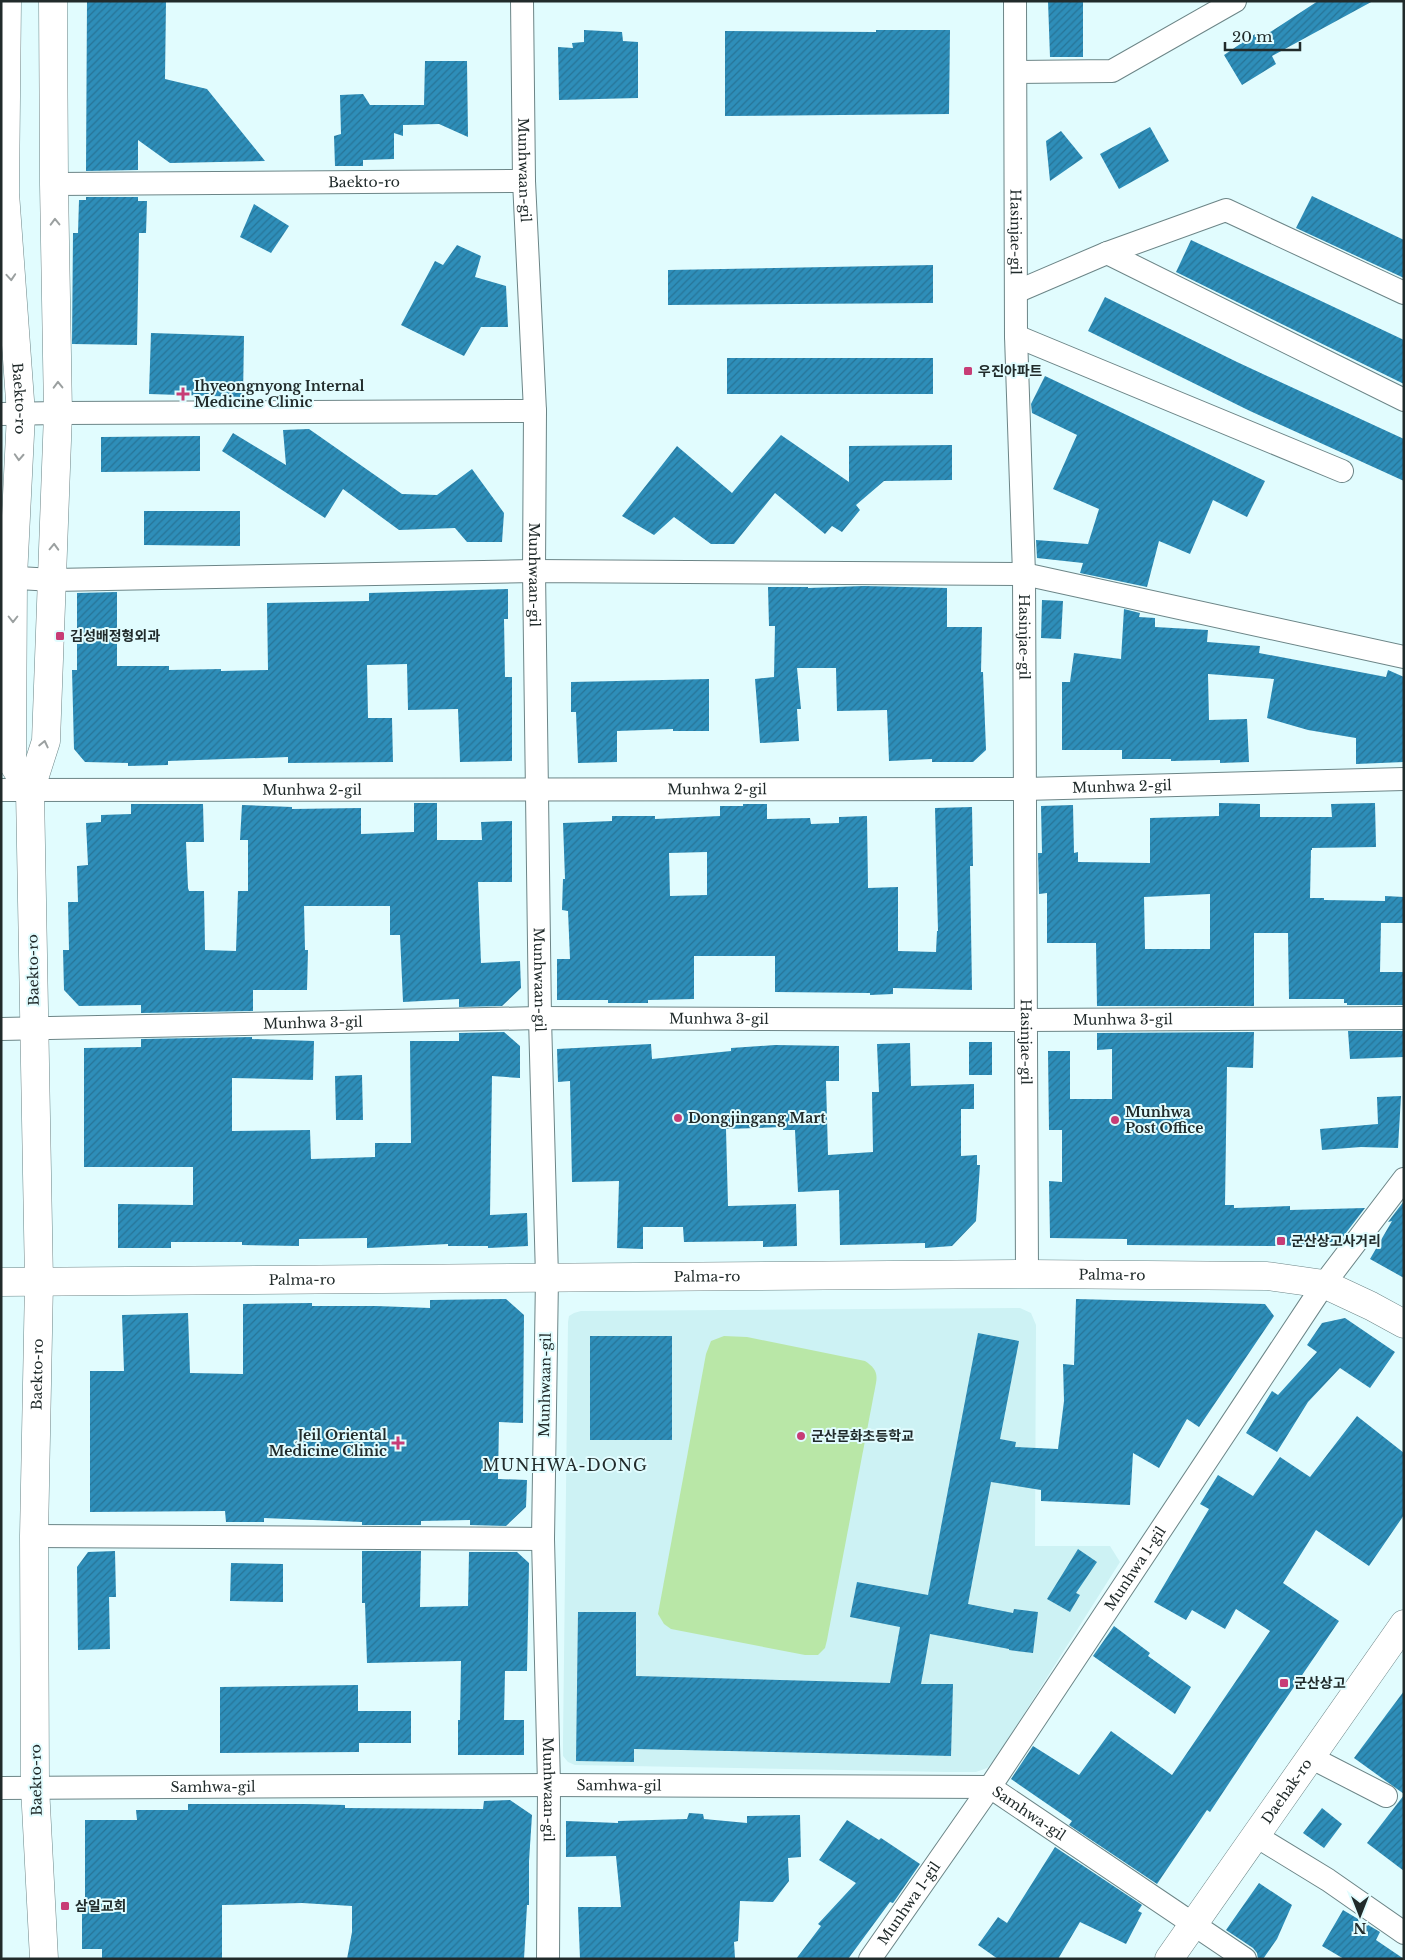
<svg xmlns="http://www.w3.org/2000/svg" width="1405" height="1960" viewBox="0 0 1405 1960" font-family="'Libre Baskerville','Noto Sans KR',serif">
<style>
.built{fill:#cdf2f4}
.pitch{fill:#b9e7a7}
.building{fill:url(#building-hatch);fill-rule:evenodd}
.lines{fill:none;stroke-linecap:round;stroke-linejoin:round}
.minor-casing{stroke:#6c8587;stroke-width:24}
.tertiary-casing{stroke:#6c8587;stroke-width:29}
.minor{stroke:#fff;stroke-width:22}
.tertiary{stroke:#fff;stroke-width:28}
.oneway{stroke:#9ba0a0}
.poi-dot{fill:#c73d76;stroke:#e1fcfe;stroke-width:2}
.labels{text-anchor:middle;stroke-width:4;stroke-linejoin:round;paint-order:stroke}
.street-label{font-size:14px;fill:#212b2b;stroke:#e1fcfe}
.poi-label{font-size:14px;font-weight:bold;fill:#212b2b;stroke:#e1fcfe;text-anchor:start}
.quarter-label{font-size:16px;letter-spacing:1px;fill:#212b2b;stroke:#e1fcfe}
</style>
<defs>
<pattern id="building-hatch" width="6" height="6" patternUnits="userSpaceOnUse" patternTransform="scale(1.25)"><rect width="6" height="6" fill="#2e8eb9"/><path d="M-1 1l2-2M0 6l6-6M5 7l2-2" fill="none" stroke="#277497"/></pattern>
</defs>
<rect width="100%" height="100%" fill="#e1fcfe"/>
<polygon class="built" points="1020,1308 1031,1313 1036,1325 1035,1546 1110,1546 1120,1562 994,1761 987,1768 976,1772 947,1772 575,1765 568,1762 563,1756 563,1743 568,1322 569,1316 574,1313 581,1311"/>
<path class="pitch" d="M724,1336L747,1337L865,1361C874,1367 878,1372 876,1383L827,1640L825,1648L818,1655H805L671,1629L664,1624L658,1614L706,1354L711,1341Z"/>
<g class="building">
<polygon points="87,1 166,1 165,79 207,89 265,161 170,163 138,140 138,170 86,171"/>
<polygon points="1048,1 1083,1 1083,57 1050,57"/>
<polygon points="1318,1 1373,1 1272,56 1276,64 1242,85 1224,55 1258,32 1261,38"/>
<polygon points="584,30 622,32 623,41 638,42 638,98 559,100 558,47 573,48 572,43 584,42"/>
<polygon points="876,30 950,30 949,114 725,116 725,31 876,32"/>
<polygon points="425,61 467,61 468,137 439,124 403,125 403,136 394,133 394,159 363,160 363,166 335,166 334,136 341,134 340,95 363,94 370,105 424,105"/>
<polygon points="1150,127 1169,161 1119,189 1100,154"/>
<polygon points="1061,131 1083,158 1050,181 1046,141"/>
<polygon points="1312,196 1404,240 1404,278 1296,228"/>
<polygon points="86,197 138,197 138,201 147,201 146,233 139,233 137,345 72,344 73,233 78,233 79,200 86,200"/>
<polygon points="254,204 289,226 271,253 240,237"/>
<polygon points="1191,240 1404,340 1404,384 1176,272"/>
<polygon points="457,245 481,256 475,277 506,286 508,327 481,327 464,356 401,325 435,261 443,265"/>
<polygon points="933,265 933,303 668,305 668,270"/>
<polygon points="1105,297 1237,362 1404,439 1404,481 1250,411 1088,331"/>
<polygon points="151,333 244,336 243,397 149,394"/>
<rect x="727" y="358" width="206" height="36"/>
<polygon points="1045,376 1265,481 1247,517 1213,500 1190,554 1159,541 1147,587 1080,573 1083,563 1037,558 1036,540 1088,544 1099,509 1053,489 1077,435 1032,413 1031,404"/>
<polygon points="309,429 402,494 437,495 472,469 504,513 502,542 467,542 455,528 399,530 343,489 325,518 222,451 233,433 286,465 283,430"/>
<polygon points="781,435 849,482 849,446 952,445 952,480 884,481 856,505 860,510 842,532 832,526 825,534 775,493 734,544 711,544 674,517 654,535 622,516 677,446 732,493"/>
<polygon points="200,436 200,471 101,472 101,437"/>
<polygon points="144,511 240,511 240,546 144,545"/>
<polygon points="864,586 947,588 947,627 982,627 981,672 983,672 986,750 973,762 932,762 932,759 889,761 887,710 837,711 836,668 797,668 801,709 797,709 799,741 760,743 755,679 774,677 775,626 769,626 768,587 808,587 808,588"/>
<polygon points="508,589 508,619 504,619 505,677 512,677 512,761 460,762 458,709 408,710 407,664 367,665 368,718 392,718 393,762 288,763 288,757 168,761 168,765 128,766 128,763 85,762 74,749 72,670 77,670 77,593 117,592 117,666 169,666 169,670 221,669 221,671 268,670 267,603 369,601 369,593"/>
<polygon points="1042,600 1063,601 1061,639 1041,638"/>
<polygon points="1124,609 1140,613 1139,617 1155,618 1155,627 1208,630 1207,642 1260,646 1259,653 1386,677 1388,670 1404,677 1404,762 1356,764 1356,738 1308,730 1267,718 1274,679 1208,674 1209,720 1247,719 1249,762 1220,763 1220,760 1171,761 1171,759 1122,759 1122,750 1062,750 1062,682 1070,682 1074,653 1121,659"/>
<polygon points="709,679 709,731 673,731 673,729 617,731 617,762 578,763 576,712 571,712 571,682"/>
<polygon points="414,803 437,803 437,840 482,840 481,822 512,821 512,882 478,882 481,963 520,961 521,988 502,1006 459,1007 459,999 403,1002 400,935 390,935 390,906 304,906 305,950 308,950 307,990 253,990 253,1011 141,1013 141,1005 79,1006 64,990 63,950 69,950 68,902 78,902 77,866 88,865 86,823 101,822 101,815 131,814 131,804 203,804 204,842 186,842 188,888 189,891 204,891 205,950 236,951 238,891 248,891 248,840 240,840 242,805 292,807 292,809 361,808 361,834 414,832"/>
<path d="M1219,803L1260,804V817H1332L1331,804L1375,803L1376,847L1312,848V850H1311L1310,898H1324V900L1385,901V896L1404,897V923H1381L1380,972H1404V1005H1347V1003H1344V999H1289L1288,933H1254V1006H1097L1096,943H1047V893L1039,894L1038,853H1042L1041,806L1073,805L1074,853L1078,852V862L1150,863V818L1219,816ZM1210,894V949H1145L1144,897Z"/>
<path d="M743,804H767V819L810,818L811,824L839,823V817L867,816L868,888L898,887V951L936,952L937,931H938L935,808L972,807L973,866H970L972,990L893,988V994L870,995V993L775,992V956H694V999L648,1000V1003H608V1000H557V959H570L568,911L562,910L563,879H565L563,823L612,821V816H655V819L720,816V806H743ZM707,852V895L670,896L669,853Z"/>
<polygon points="1348,1031 1404,1031 1404,1057 1350,1059"/>
<polygon points="504,1032 520,1046 520,1078 492,1076 490,1215 527,1213 528,1246 488,1248 488,1246 448,1246 448,1244 367,1248 367,1238 299,1239 299,1246 242,1245 242,1242 171,1242 171,1248 118,1248 118,1204 193,1205 193,1167 84,1167 84,1048 141,1047 141,1039 252,1037 252,1039 314,1041 313,1080 232,1078 232,1131 310,1130 311,1159 375,1157 375,1143 411,1143 410,1041 459,1041 459,1033"/>
<polygon points="1254,1032 1253,1068 1227,1067 1225,1205 1234,1205 1234,1208 1290,1206 1290,1210 1365,1208 1342,1238 1323,1245 1268,1246 1127,1245 1127,1239 1050,1238 1049,1181 1062,1182 1062,1130 1049,1130 1048,1051 1070,1051 1070,1099 1112,1099 1112,1049 1097,1050 1097,1033"/>
<rect x="969" y="1042" width="23" height="33"/>
<polygon points="910,1043 911,1086 974,1084 974,1109 961,1109 961,1156 977,1155 977,1165 980,1165 976,1221 952,1246 925,1248 925,1243 840,1245 839,1190 798,1192 795,1130 783,1130 783,1127 726,1129 728,1206 796,1204 797,1246 763,1247 763,1241 684,1242 683,1227 643,1227 643,1249 617,1248 619,1181 572,1182 570,1081 558,1082 557,1049 651,1044 652,1059 731,1051 731,1048 775,1045 839,1046 839,1081 826,1081 828,1155 873,1152 872,1092 879,1092 877,1044"/>
<polygon points="362,1075 363,1120 336,1120 335,1076"/>
<polygon points="1401,1096 1398,1148 1361,1147 1322,1150 1320,1129 1378,1124 1377,1097"/>
<polygon points="1404,1201 1404,1278 1370,1259 1392,1221 1388,1222"/>
<polygon points="506,1299 524,1315 523,1423 499,1422 498,1479 527,1480 526,1507 506,1526 470,1525 470,1520 421,1521 421,1525 362,1525 362,1522 264,1518 264,1522 226,1522 225,1511 90,1512 90,1371 124,1371 122,1315 188,1313 190,1373 243,1374 243,1304 312,1303 312,1306 376,1306 430,1308 430,1300"/>
<polygon points="1076,1299 1265,1304 1274,1316 1199,1427 1187,1419 1159,1468 1133,1453 1130,1505 1041,1501 1041,1490 991,1482 968,1604 1013,1613 1014,1609 1038,1612 1033,1653 1009,1650 1009,1649 930,1634 921,1684 953,1684 951,1756 634,1749 634,1762 576,1761 578,1612 636,1612 636,1676 890,1683 900,1627 850,1617 857,1582 928,1595 978,1333 1019,1341 1000,1439 1016,1442 1015,1447 1058,1449 1064,1401 1063,1364 1074,1365"/>
<polygon points="1345,1318 1395,1352 1370,1388 1340,1368 1308,1402 1277,1452 1246,1433 1272,1391 1278,1395 1317,1352 1307,1345 1322,1323"/>
<rect x="590" y="1336" width="82" height="104"/>
<polygon points="1357,1416 1404,1453 1404,1515 1369,1566 1316,1530 1283,1583 1339,1621 1259,1738 1210,1812 1207,1810 1157,1884 1069,1825 1072,1821 1011,1779 1033,1746 1079,1775 1111,1731 1172,1775 1270,1631 1236,1609 1225,1629 1192,1610 1186,1620 1154,1602 1209,1509 1200,1504 1218,1475 1253,1496 1280,1457 1310,1477"/>
<polygon points="1078,1549 1097,1562 1076,1593 1080,1595 1070,1612 1047,1599"/>
<polygon points="115,1551 116,1597 109,1597 110,1649 78,1650 77,1567 88,1552"/>
<polygon points="362,1551 421,1551 420,1607 468,1606 469,1552 517,1552 529,1563 527,1671 505,1671 504,1720 524,1720 524,1755 458,1755 458,1720 460,1720 461,1661 367,1663 365,1603 362,1603"/>
<polygon points="231,1563 283,1564 283,1602 230,1601"/>
<polygon points="1114,1626 1150,1653 1148,1656 1191,1687 1175,1714 1093,1656"/>
<polygon points="358,1685 358,1711 411,1711 411,1743 359,1743 359,1752 220,1753 220,1687"/>
<polygon points="1404,1691 1404,1794 1354,1758"/>
<polygon points="1404,1795 1404,1871 1367,1843"/>
<polygon points="510,1800 532,1815 529,1861 529,1905 527,1905 524,1959 347,1959 352,1932 352,1906 302,1903 222,1905 222,1959 102,1959 102,1949 82,1949 82,1912 85,1912 85,1820 137,1820 136,1810 188,1810 188,1804 305,1804 345,1805 345,1808 483,1809 484,1801"/>
<polygon points="1322,1808 1342,1824 1324,1848 1303,1833"/>
<polygon points="689,1813 703,1814 704,1819 747,1823 747,1816 800,1815 801,1857 788,1858 789,1881 773,1902 740,1901 738,1941 734,1942 735,1958 580,1959 578,1907 621,1907 616,1856 566,1857 566,1821 618,1823 618,1821 687,1819"/>
<polygon points="847,1820 879,1840 881,1838 920,1864 893,1903 890,1902 848,1959 796,1959 821,1926 818,1924 856,1883 819,1860"/>
<polygon points="1055,1847 1142,1905 1138,1911 1142,1913 1126,1944 1080,1922 1058,1959 998,1959 978,1945 998,1917 1007,1923"/>
<polygon points="1259,1883 1292,1905 1277,1939 1263,1959 1258,1959 1257,1953 1253,1948 1226,1930"/>
<polygon points="1343,1910 1380,1932 1376,1940 1404,1959 1344,1959 1322,1946"/>
</g>
<g class="lines">
<defs>
<g id="minor">
<path id="s1" d="M522,1L524,181L535,411L534,571L540,1018L547,1277L543,1539L549,1785L548,1959"/>
<path id="s2" d="M1015,1L1016,336L1024,574L1027,1274"/>
<polyline points="1016,72 1112,71 1235,1"/>
<path id="s3" d="M54,184L524,181"/>
<polyline points="1107,253 1404,400"/>
<polyline points="1016,292 1107,253 1226,210 1404,293"/>
<polyline points="1016,336 1342,471"/>
<polyline points="1,414 58,413 535,411"/>
<polyline points="1,577 53,580 534,571 1024,574 1404,657"/>
<path id="s4" d="M1,790L1025,789L1404,779"/>
<path id="s5" d="M1,1029L540,1018L1025,1020L1404,1018"/>
<polyline points="34,1536 543,1539"/>
<polyline points="1310,1757 1386,1796"/>
<path id="s6" d="M1,1788L549,1785L990,1787L1245,1959"/>
<polyline points="1256,1836 1328,1880 1404,1933"/>
<path id="s7" d="M870,1959L990,1787L1324,1284L1404,1179"/>
</g>
<g id="tertiary">
<path id="s8" d="M7,1L5,193L21,414L13,577L12,762L30,791"/>
<path id="s9" d="M1,1282L1027,1274L1267,1276L1324,1284L1371,1306L1404,1324"/>
<path id="s10" d="M44,1959L35,1787L34,1536L39,1282L30,791L46,741L58,413L54,184L53,1"/>
<path id="s11" d="M1169,1959L1404,1624"/>
</g>
</defs>
<use href="#minor" class="minor-casing"/>
<use href="#tertiary" class="tertiary-casing"/>
<use href="#minor" class="minor"/>
<use href="#tertiary" class="tertiary"/>
</g>
<defs><path id="oneway-chevron" d="M-2-3.5L2.5 0L-2 3.5" fill="none" stroke-width="1.6" stroke-linecap="round" stroke-linejoin="round" transform="scale(1.25)"/></defs>
<g class="oneway">
<use href="#oneway-chevron" transform="translate(55 222) rotate(-91)"/>
<use href="#oneway-chevron" transform="translate(11 277) rotate(86)"/>
<use href="#oneway-chevron" transform="translate(58 385) rotate(-91)"/>
<use href="#oneway-chevron" transform="translate(19 457) rotate(93)"/>
<use href="#oneway-chevron" transform="translate(54 547) rotate(-88)"/>
<use href="#oneway-chevron" transform="translate(13 619) rotate(90)"/>
<use href="#oneway-chevron" transform="translate(44 744) rotate(-77)"/>
</g>
<g class="poi-dot">
<rect x="963" y="366" width="10" height="10" rx="2.5"/>
<path d="M180.5 386.5h5v5h5v5h-5v5h-5v-5h-5v-5h5z"/>
<rect x="55" y="631" width="10" height="10" rx="2.5"/>
<circle cx="678" cy="1118" r="5"/>
<circle cx="1115" cy="1120" r="5"/>
<rect x="1276" y="1236" width="10" height="10" rx="2.5"/>
<circle cx="801" cy="1436" r="5"/>
<path d="M395.5 1435.5h5v5h5v5h-5v5h-5v-5h-5v-5h5z"/>
<rect x="1279" y="1678" width="10" height="10" rx="2.5"/>
<rect x="60" y="1901" width="10" height="10" rx="2.5"/>
</g>
<g class="labels">
<g class="street-label">
<text dy="5" stroke="none"><textPath href="#s1" startOffset="169">Munhwaan-gil</textPath></text>
<text dy="5" stroke="none"><textPath href="#s3" startOffset="310">Baekto-ro</textPath></text>
<text dy="5" stroke="none"><textPath href="#s2" startOffset="231">Hasinjae-gil</textPath></text>
<text dy="5" stroke="none"><textPath href="#s8" startOffset="398">Baekto-ro</textPath></text>
<text dy="5" stroke="none"><textPath href="#s1" startOffset="574">Munhwaan-gil</textPath></text>
<text dy="5" stroke="none"><textPath href="#s2" startOffset="636">Hasinjae-gil</textPath></text>
<text dy="5" stroke="none"><textPath href="#s4" startOffset="1121">Munhwa 2-gil</textPath></text>
<text dy="5" stroke="none"><textPath href="#s4" startOffset="716">Munhwa 2-gil</textPath></text>
<text dy="5" stroke="none"><textPath href="#s4" startOffset="311">Munhwa 2-gil</textPath></text>
<text transform="translate(33 970) rotate(-91)" y="5">Baekto-ro</text>
<text dy="5" stroke="none"><textPath href="#s1" startOffset="979">Munhwaan-gil</textPath></text>
<text dy="5" stroke="none"><textPath href="#s5" startOffset="718">Munhwa 3-gil</textPath></text>
<text dy="5" stroke="none"><textPath href="#s5" startOffset="1122">Munhwa 3-gil</textPath></text>
<text dy="5" stroke="none"><textPath href="#s5" startOffset="312">Munhwa 3-gil</textPath></text>
<text dy="5" stroke="none"><textPath href="#s2" startOffset="1041">Hasinjae-gil</textPath></text>
<text dy="5" stroke="none"><textPath href="#s9" startOffset="1111">Palma-ro</textPath></text>
<text dy="5" stroke="none"><textPath href="#s9" startOffset="706">Palma-ro</textPath></text>
<text dy="5" stroke="none"><textPath href="#s9" startOffset="301">Palma-ro</textPath></text>
<text dy="5" stroke="none"><textPath href="#s10" startOffset="585">Baekto-ro</textPath></text>
<text transform="translate(545 1385) rotate(-89)" y="5">Munhwaan-gil</text>
<text dy="5" stroke="none"><textPath href="#s7" startOffset="472">Munhwa 1-gil</textPath></text>
<text transform="translate(36 1780) rotate(-91)" y="5">Baekto-ro</text>
<text dy="5" stroke="none"><textPath href="#s6" startOffset="618">Samhwa-gil</textPath></text>
<text dy="5" stroke="none"><textPath href="#s6" startOffset="212">Samhwa-gil</textPath></text>
<text dy="5" stroke="none"><textPath href="#s1" startOffset="1789">Munhwaan-gil</textPath></text>
<text dy="5" stroke="none"><textPath href="#s11" startOffset="205">Daehak-ro</textPath></text>
<text dy="5" stroke="none"><textPath href="#s6" startOffset="1036">Samhwa-gil</textPath></text>
<text dy="5" stroke="none"><textPath href="#s7" startOffset="68">Munhwa 1-gil</textPath></text>
</g>
<g class="poi-label">
<text x="978" y="376">우진아파트</text>
<text x="194" y="391">Ihyeongnyong Internal<tspan x="194" dy="16">Medicine Clinic</tspan></text>
<text x="70" y="641">김성배정형외과</text>
<text x="1125" y="1117">Munhwa<tspan x="1125" dy="16">Post Office</tspan></text>
<text x="688" y="1123">Dongjingang Mart</text>
<text x="1291" y="1246">군산상고사거리</text>
<text x="387" y="1440" text-anchor="end">Jeil Oriental<tspan x="387" dy="16">Medicine Clinic</tspan></text>
<text x="811" y="1441">군산문화초등학교</text>
<text x="1294" y="1688">군산상고</text>
<text x="75" y="1911">삼일교회</text>
</g>
<g class="quarter-label">
<text x="565" y="1471">MUNHWA-DONG</text>
</g>
</g>
<rect width="1405" height="1960" fill="none" stroke="#212b2b" stroke-width="5"/>
<g transform="translate(1360 1915) rotate(180)" stroke="#e1fcfe" stroke-width="4" paint-order="stroke">
<path d="M0-4L9 19L0 12L-9 19Z" fill="#212b2b"/>
<text y="-8" font-size="14" font-weight="bold" text-anchor="middle" fill="#212b2b">N</text>
</g>
<path d="M1225 42v8h75v-8" fill="none" stroke="#212b2b" stroke-width="2.5"/>
<text x="1232" y="42" font-size="15" fill="#212b2b" stroke="#e1fcfe" stroke-width="4" paint-order="stroke">20 m</text>
</svg>
